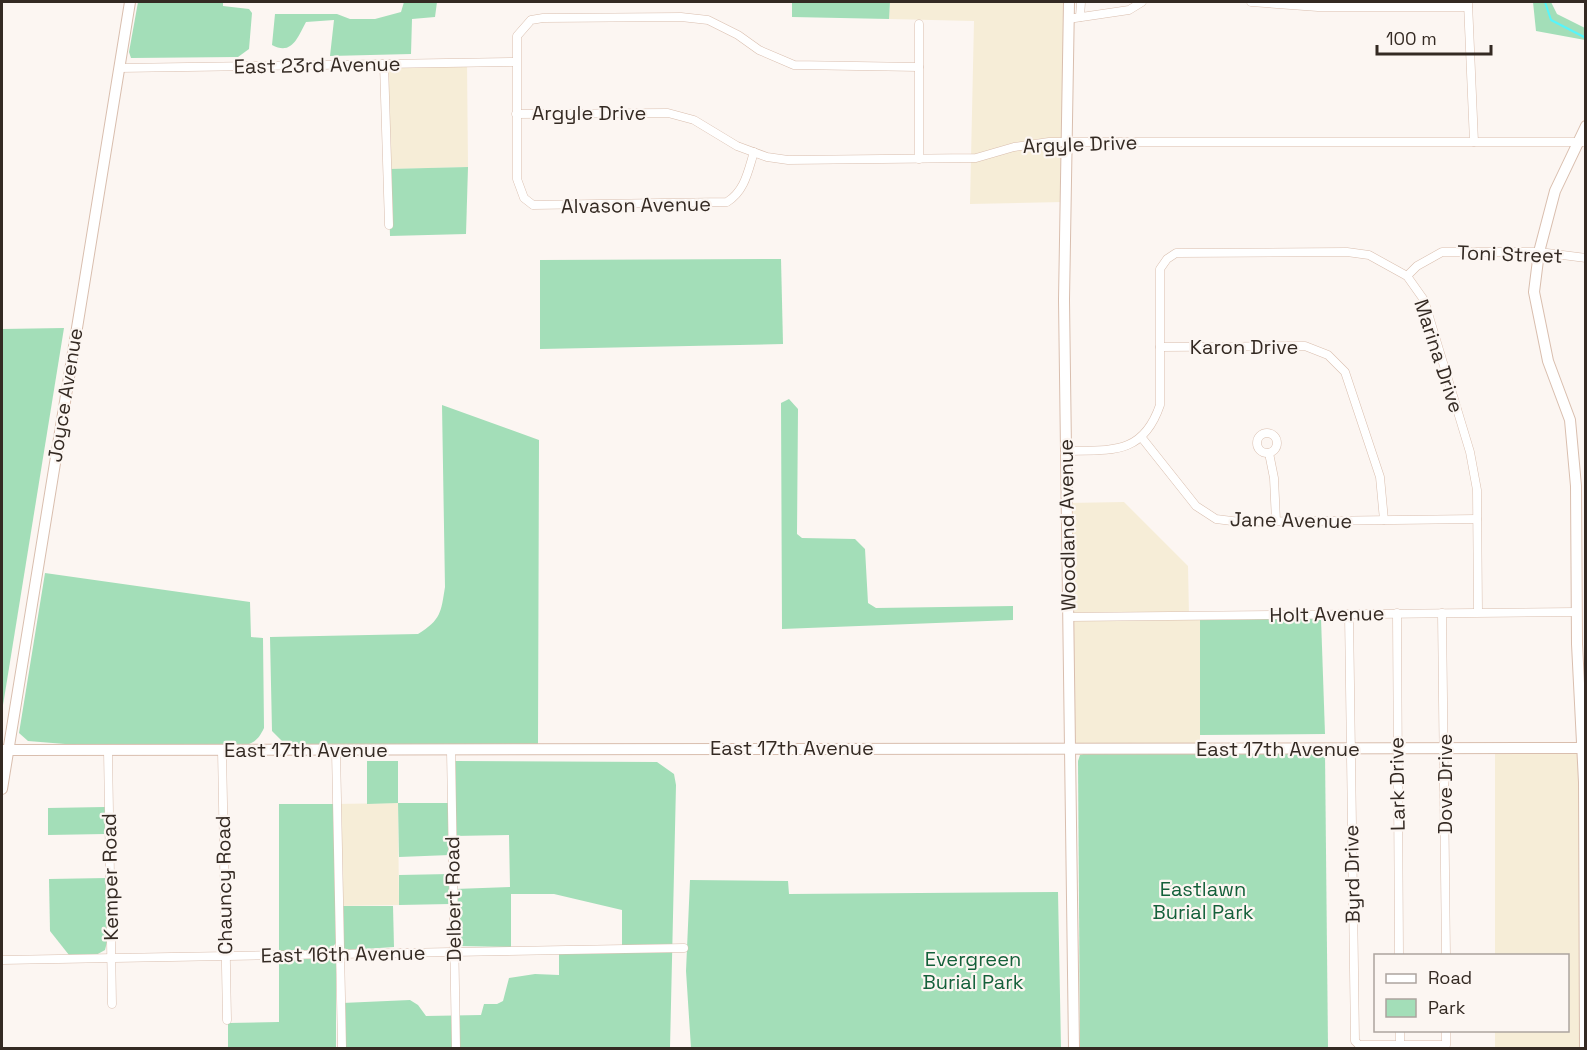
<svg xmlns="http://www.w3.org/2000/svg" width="1587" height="1050" viewBox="0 0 1587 1050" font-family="'Space Grotesk',sans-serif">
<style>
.commercial{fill:#f6edd7}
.green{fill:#a3deb8}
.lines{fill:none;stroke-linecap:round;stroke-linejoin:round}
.stream{stroke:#56f5fb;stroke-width:2}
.street-casing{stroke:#d9beae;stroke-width:9}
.secondary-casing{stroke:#d9beae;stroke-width:12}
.street{stroke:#fff;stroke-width:8}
.secondary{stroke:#fff;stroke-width:10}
.labels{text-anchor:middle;stroke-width:4.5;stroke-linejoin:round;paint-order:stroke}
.street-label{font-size:20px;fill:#342a23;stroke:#fcf6f2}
.park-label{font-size:20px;fill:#14603a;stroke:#fcf6f2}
</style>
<rect width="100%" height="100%" fill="#fcf6f2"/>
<g class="commercial">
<polygon points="890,2 1068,2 1063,202 970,204 974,21 889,19"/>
<polygon points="467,62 468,167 388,169 386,63"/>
<polygon points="1124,502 1188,566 1189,615 1200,615 1200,752 1090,752 1080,755 1070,747 1067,503"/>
<polygon points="1495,743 1580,746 1585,1048 1495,1048 1495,1031 1568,1030 1568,956 1495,955"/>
<polygon points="398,803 399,905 336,906 335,804"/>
</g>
<g class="green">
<polygon points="138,2 223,2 223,6 249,9 252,13 249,49 238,57 131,58 129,52"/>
<path d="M404,2H437L435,17L412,19L411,54L330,56L334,20L306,22C298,37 292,56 272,45L275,14H337L350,19H375L401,12Z"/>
<polygon points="792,2 890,2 889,19 792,17"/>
<polygon points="1533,2 1551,2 1557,14 1585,28 1585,40 1536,31"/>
<polygon points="468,167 466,234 390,236 388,169"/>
<polygon points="781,259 783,344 540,349 540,260"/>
<polygon points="64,328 4,699 2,711 2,329"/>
<polygon points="789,399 798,409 797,534 802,538 855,539 865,549 868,603 876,608 1013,606 1013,620 782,629 781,403"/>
<path d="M442,405L539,440L538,744L286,745L272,731L270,637L418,634C441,620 441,612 445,587Z"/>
<path d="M45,573L250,602L251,637L263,638L264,728C259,738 256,742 246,745L65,744L28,741L19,733Z"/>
<polygon points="1321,618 1325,734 1200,735 1200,620"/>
<polygon points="1090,752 1325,753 1328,1048 1080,1048 1078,761 1080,755"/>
<polygon points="367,761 398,761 398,803 449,803 450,855 399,857 398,803 367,804"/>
<polygon points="454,761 657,762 674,774 676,785 670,1048 343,1048 342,1003 410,1000 418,1005 426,1016 481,1015 484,1004 497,1004 503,1001 509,978 535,974 559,975 559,953 662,945 622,946 622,910 554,894 511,894 511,947 459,946 455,889 510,887 509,835 454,836"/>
<polygon points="279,804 335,804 336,943 329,951 279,952"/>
<polygon points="105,807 105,834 48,835 48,808"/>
<polygon points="450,874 450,904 399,905 399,875"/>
<polygon points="107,878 108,938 105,950 96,955 69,955 50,931 49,879"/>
<polygon points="690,880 788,881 789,894 1058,892 1061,1048 691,1048 686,971"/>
<polygon points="341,906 393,906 394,947 349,950 343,948"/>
<polygon points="327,957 336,962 336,1048 228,1048 228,1023 279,1022 279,959"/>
</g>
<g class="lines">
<polyline class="stream" points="1545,2 1551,20 1586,38"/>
<defs>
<g id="street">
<polyline points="1251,2 1318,7 1468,7"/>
<polyline points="1468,3 1474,142"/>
<polyline points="1080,17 1081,2"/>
<polyline points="1068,19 1129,10 1142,2"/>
<polyline points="919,24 919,159"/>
<polyline points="384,64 389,225"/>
<polyline points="119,68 515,62"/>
<polyline points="516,114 668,113 694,120 737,146 767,157 788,160 976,158 1014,147 1049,142 1586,142"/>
<path d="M754,152C748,171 745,191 727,202L533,205L524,198L517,179V36L531,20L543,18L681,17L708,20L738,35L759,50L794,65L919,67"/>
<polyline points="1407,276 1417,266 1442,252 1539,252 1586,258"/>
<polyline points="1160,347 1305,346 1328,355 1345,372 1380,477 1384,520"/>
<circle cx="1267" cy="443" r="10"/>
<polyline points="1142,438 1196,506 1216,519 1240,522 1477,519"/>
<path d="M1066,451C1112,450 1143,455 1160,405V269L1167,259L1176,253L1347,252L1369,255L1407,276L1424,300L1470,452L1477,490L1478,612"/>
<polyline points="1269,453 1274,478 1276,521"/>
<polyline points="1397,613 1399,956"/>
<polyline points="1442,613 1446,956"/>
<polyline points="1349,614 1355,1041 1359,1045 1446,1045 1446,1030"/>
<polyline points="1068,617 1577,612"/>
<polyline points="108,750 112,1004"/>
<polyline points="222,750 227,1020"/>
<polyline points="451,750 456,1048"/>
<polyline points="336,751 342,1048"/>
<polyline points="2,960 684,948"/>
<polyline points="1400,1030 1400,1045"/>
</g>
<g id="secondary">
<polyline points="1069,2 1064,300 1074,1048"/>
<polyline points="2,750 1582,748"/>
<polyline points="2,789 130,2"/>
<polyline points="1585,1048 1584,782 1577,644 1576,486 1570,420 1548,361 1534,292 1539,252 1555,191 1586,126"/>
</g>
</defs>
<use href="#street" class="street-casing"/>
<use href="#secondary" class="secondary-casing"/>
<use href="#street" class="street"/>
<use href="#secondary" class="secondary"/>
</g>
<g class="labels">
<g class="street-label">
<text transform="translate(317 65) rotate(-1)" y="7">East 23rd Avenue</text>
<text x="589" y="120">Argyle Drive</text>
<text transform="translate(1080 144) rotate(-2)" y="7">Argyle Drive</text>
<text transform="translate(636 205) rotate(-1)" y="7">Alvason Avenue</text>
<text transform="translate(1510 254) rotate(2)" y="7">Toni Street</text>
<text x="1244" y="354">Karon Drive</text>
<text transform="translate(1439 356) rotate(72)" y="7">Marina Drive</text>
<text transform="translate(65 395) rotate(-81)" y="7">Joyce Avenue</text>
<text transform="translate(1291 520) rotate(1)" y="7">Jane Avenue</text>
<text transform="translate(1067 525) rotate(-91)" y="7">Woodland Avenue</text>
<text transform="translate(1327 614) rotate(-1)" y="7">Holt Avenue</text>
<text x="792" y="755">East 17th Avenue</text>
<text x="1278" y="756">East 17th Avenue</text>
<text x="306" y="757">East 17th Avenue</text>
<text transform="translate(1397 784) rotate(-91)" y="7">Lark Drive</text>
<text transform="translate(1445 784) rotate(-90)" y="7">Dove Drive</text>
<text transform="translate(1352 874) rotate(-91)" y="7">Byrd Drive</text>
<text transform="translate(110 877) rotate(-91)" y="7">Kemper Road</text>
<text transform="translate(224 885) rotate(-91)" y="7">Chauncy Road</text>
<text transform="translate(453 899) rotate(-91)" y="7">Delbert Road</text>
<text transform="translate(343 954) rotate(-1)" y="7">East 16th Avenue</text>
</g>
<g class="park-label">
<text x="1203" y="896">Eastlawn<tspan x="1203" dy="23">Burial Park</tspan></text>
<text x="973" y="966">Evergreen<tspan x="973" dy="23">Burial Park</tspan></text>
</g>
</g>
<rect width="1587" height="1050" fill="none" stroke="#342a23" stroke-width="6"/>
<rect x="1374" y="954" width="195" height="78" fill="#fcf6f2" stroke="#aca49f" stroke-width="1.5"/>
<rect x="1386" y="974" width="30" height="9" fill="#ffffff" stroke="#aca49f" stroke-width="1.5"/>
<text x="1428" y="984" font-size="18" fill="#342a23">Road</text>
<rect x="1386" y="999" width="30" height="18" fill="#a3deb8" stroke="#aca49f" stroke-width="1.5"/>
<text x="1428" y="1014" font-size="18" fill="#342a23">Park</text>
<path d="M1377 45v9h114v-9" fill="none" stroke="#342a23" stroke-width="3"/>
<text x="1386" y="45" font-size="18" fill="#342a23" stroke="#fcf6f2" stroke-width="4.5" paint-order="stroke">100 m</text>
</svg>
